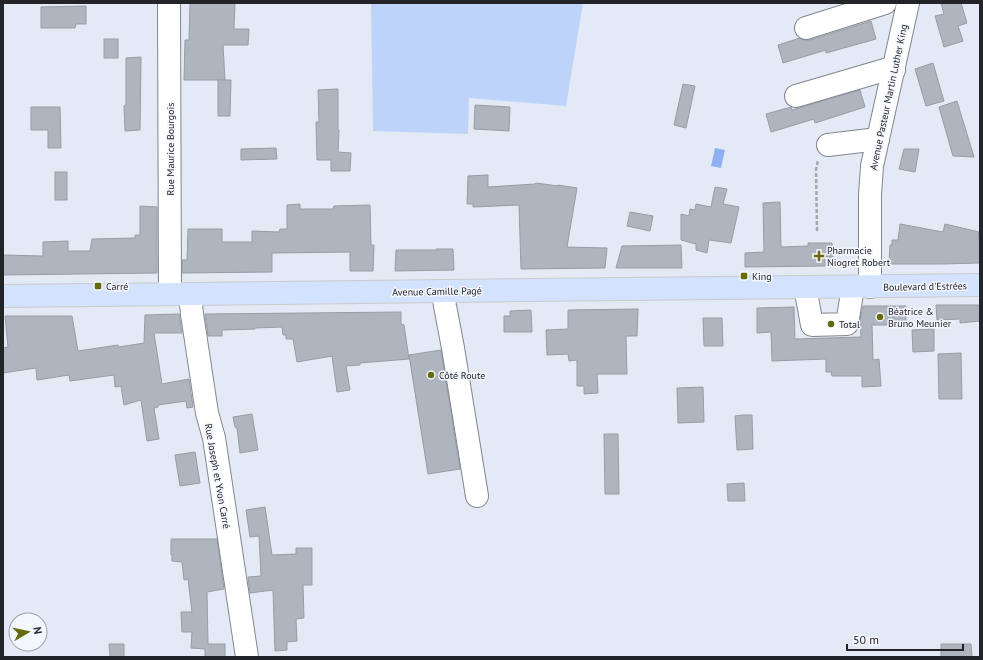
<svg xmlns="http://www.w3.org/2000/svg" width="983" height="660" viewBox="0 0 983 660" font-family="'PT Sans',sans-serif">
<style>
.green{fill:#bed3f9}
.water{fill:#8db1f2}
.building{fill:#afb5bf;stroke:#979ca6}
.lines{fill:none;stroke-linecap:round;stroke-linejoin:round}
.minor-casing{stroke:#80868f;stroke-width:24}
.major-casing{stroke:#cacacb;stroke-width:24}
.path{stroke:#a3a8b0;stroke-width:2.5;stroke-dasharray:4 2;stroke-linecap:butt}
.minor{stroke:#fff;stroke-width:22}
.major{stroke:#d3e2ff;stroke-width:22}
.poi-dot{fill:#686b0d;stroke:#f4f7fe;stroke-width:1.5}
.labels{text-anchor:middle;stroke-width:3;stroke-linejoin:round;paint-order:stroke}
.street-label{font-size:10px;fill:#222428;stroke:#f4f7fe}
.poi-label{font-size:10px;fill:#222428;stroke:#f4f7fe;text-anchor:start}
</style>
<rect width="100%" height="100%" fill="#e4eaf5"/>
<polygon class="green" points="371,3 583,3 566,106 469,98 468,134 373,131"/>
<polygon class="water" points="715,148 725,150 721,168 711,166"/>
<g class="building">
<polygon points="190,3 235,3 234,29 249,29 248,45 223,45 225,80 184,80 185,40 189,40"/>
<polygon points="941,3 961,3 967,23 958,26 963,41 944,47 935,16 944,14"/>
<polygon points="86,6 86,24 76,24 75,28 41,28 41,7"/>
<polygon points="871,21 876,39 826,53 826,50 783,63 778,45 800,38 804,40 810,40"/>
<rect x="104" y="39" width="14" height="19"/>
<polygon points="141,57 140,130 125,131 124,106 126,105 126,58"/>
<polygon points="933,63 944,101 926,106 915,69"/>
<polygon points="218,80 231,80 230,116 218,116"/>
<polygon points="683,84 695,86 686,128 674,125"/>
<polygon points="338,89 338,130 339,130 338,152 351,153 350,171 331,171 331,160 317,160 316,122 319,122 318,90"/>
<polygon points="860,90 865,107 815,123 814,119 771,132 766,114 791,107 792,110"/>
<polygon points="957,101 960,111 974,157 953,156 939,107"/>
<polygon points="475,105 510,107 509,131 474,129"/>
<polygon points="31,107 60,107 61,148 48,148 48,130 31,130"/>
<polygon points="276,148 277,159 241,160 241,149"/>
<polygon points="904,149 919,149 915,172 899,169"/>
<rect x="55" y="172" width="12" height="28"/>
<polygon points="488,175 488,187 535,184 536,183 558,186 558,185 577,188 567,247 607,248 605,268 521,269 519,205 473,207 473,204 467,204 468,176"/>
<polygon points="715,187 727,189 723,204 739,207 731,243 709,240 707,253 696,250 696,244 681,240 681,214 689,216 690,209 695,210 696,204 711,207"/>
<polygon points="780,202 781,247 808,246 808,243 832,243 833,257 825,257 825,266 745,267 745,253 764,252 763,203"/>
<polygon points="300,204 300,209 333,209 334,206 370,205 371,245 374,245 373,271 350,271 350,252 272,253 272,272 182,273 182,260 187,260 188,229 222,229 222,242 252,242 252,231 279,232 280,229 287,229 287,205"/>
<polygon points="140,206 157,207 157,273 3,275 3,255 43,256 43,242 68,241 68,251 90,251 92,239 135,238 135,235 140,235"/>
<polygon points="630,212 653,216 650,231 627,226"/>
<polygon points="900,224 943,232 945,224 979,232 978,238 980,238 980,263 941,264 889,264 890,245 892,245 892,240 898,240"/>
<polygon points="681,245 682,268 616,268 622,246"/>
<polygon points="436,249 453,249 454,270 395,271 396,250 437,250"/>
<polygon points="936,305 980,305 980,321 960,323 960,319 937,320"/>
<polygon points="863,306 906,306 906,325 872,325 873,360 879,359 881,386 862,387 862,376 832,376 831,372 826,372 826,359 772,361 771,332 757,333 757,308 794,307 795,339 861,337 860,320"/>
<polygon points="638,309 637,336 626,336 627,374 597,374 598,393 584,394 584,386 577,386 577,360 569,361 568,354 547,355 546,330 568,329 568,310"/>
<polygon points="531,310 532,332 504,332 504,316 510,316 510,311"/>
<polygon points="401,312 401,324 404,325 409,359 360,363 360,365 346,366 350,390 337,392 332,356 297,362 293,339 286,339 286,335 283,335 282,327 255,328 255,329 222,330 222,336 208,336 205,314"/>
<polygon points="179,314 182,333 154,333 162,384 189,379 193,407 187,408 186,401 158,405 158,407 154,408 159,439 147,441 141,400 124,405 121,386 115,387 114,375 70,381 69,375 37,380 36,368 3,373 3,348 8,347 5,316 72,316 78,351 118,345 119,347 144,343 145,315"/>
<polygon points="703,318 722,318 723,346 704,346"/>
<polygon points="934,329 934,351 913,352 912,330"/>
<polygon points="441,350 460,469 428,474 409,355"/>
<polygon points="961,353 962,399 939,399 938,354"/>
<polygon points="703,387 704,422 678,423 677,388"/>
<polygon points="252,414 258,450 240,453 237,428 235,427 233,417"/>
<polygon points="743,415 752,415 753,449 737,450 735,416"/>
<polygon points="604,434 618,434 619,494 605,494"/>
<polygon points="195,452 200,483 180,486 175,455"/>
<polygon points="744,483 745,501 728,501 727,484"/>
<polygon points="265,507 272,555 296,554 296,548 312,548 312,585 303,585 304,618 296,619 297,641 287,642 287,650 275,651 273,590 250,593 248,577 261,576 259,536 250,537 246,510"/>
<polygon points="171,539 217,539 224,589 207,592 208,644 225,644 225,657 205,657 205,649 191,648 192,632 182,632 181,612 192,612 188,579 184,580 182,562 172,561 172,555 171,555"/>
<polygon points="109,644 124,644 124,657 110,657"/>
<polygon points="941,644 971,644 972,657 941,657"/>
</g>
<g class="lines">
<defs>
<g id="minor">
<polyline points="169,3 170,294"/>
<polyline points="806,28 885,3"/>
<polyline points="796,96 888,69 894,70"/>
<polyline points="828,145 878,139"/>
<polyline points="805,287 812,325 847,324 853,287"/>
<polyline points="870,287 870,195 872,166 908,3"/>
<polyline points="443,291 445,306 453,348 477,496"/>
<polyline points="190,294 192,314 207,413 214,438 247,657"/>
</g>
<polyline id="major" points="3,296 980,285"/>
</defs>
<use href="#minor" class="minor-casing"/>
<use href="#major" class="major-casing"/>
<polyline class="path" points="817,231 816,170 818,160"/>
<use href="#minor" class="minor"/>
<use href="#major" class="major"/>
</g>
<g class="poi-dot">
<path d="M817 250h4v4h4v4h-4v4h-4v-4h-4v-4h4z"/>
<rect x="740" y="272" width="8" height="8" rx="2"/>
<rect x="94" y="282" width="8" height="8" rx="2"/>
<circle cx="880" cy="317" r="4"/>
<circle cx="831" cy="324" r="4"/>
<circle cx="431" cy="375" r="4"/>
</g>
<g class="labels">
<g class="street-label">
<text transform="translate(888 97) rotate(-78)" y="4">Avenue Pasteur Martin Luther King</text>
<text transform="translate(170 149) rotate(-90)" y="4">Rue Maurice Bourgois</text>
<text transform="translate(925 286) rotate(-1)" y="4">Boulevard d'Estrées</text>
<text transform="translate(437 291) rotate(-1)" y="4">Avenue Camille Pagé</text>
<text transform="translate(218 476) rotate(80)" y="4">Rue Joseph et Yvon Carré</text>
</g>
<g class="poi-label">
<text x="827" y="254">Pharmacie<tspan x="827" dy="12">Niogret Robert</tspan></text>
<text x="752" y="280">King</text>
<text x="106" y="290">Carré</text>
<text x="888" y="315">Béatrice &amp;<tspan x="888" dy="12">Bruno Meunier</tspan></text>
<text x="839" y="328">Total</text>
<text x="439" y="379">Côté Route</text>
</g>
</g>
<rect width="983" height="660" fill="none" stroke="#222428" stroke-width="8"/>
<g transform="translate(28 632) rotate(81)"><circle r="19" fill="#f4f7fe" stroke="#a0a3a8"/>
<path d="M0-3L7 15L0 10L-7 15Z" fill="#686b0d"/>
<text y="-6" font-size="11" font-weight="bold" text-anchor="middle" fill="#222428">N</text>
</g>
<path d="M847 644v6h116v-6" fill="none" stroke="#222428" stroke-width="2"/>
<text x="853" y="644" font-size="12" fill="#222428" stroke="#f4f7fe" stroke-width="3" paint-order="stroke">50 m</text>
</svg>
